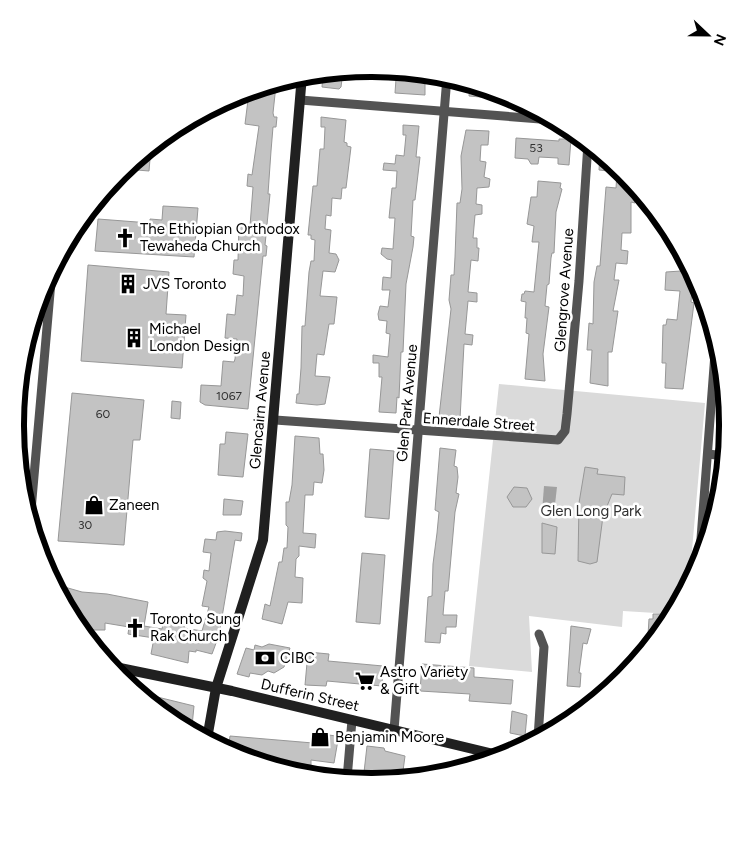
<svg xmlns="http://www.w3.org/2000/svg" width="743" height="850" viewBox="0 0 743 850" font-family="Figtree,sans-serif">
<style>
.green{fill:#dadada}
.water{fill:#a1a1a1}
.building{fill:#c3c3c3;stroke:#979797}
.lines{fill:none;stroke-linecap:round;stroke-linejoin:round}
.street{stroke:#535353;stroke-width:9}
.secondary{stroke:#202020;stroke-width:10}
.labels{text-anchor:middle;stroke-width:5;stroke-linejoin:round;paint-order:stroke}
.number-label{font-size:12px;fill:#313131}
.poi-label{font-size:15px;fill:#000;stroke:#fff;text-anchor:start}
.street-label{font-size:15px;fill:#000;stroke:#fff}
.park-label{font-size:15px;fill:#313131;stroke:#fff}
.rim{fill:none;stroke:#000;stroke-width:6}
</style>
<rect width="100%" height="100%" fill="#fff"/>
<polygon class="green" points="499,384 705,403 689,584 672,614 623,611 622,627 529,616 532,672 469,666"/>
<polygon class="water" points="544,486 557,487 554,513 542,512"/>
<g class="building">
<polygon points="343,71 341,87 339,89 322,87 323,73"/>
<polygon points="408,72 425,74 425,95 395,93 396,79 407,80"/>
<polygon points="470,84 493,91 492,98 469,96"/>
<polygon points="271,85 276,85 273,113 274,117 277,117 276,127 273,127 271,151 268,194 270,194 265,245 267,246 266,256 263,256 248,409 205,405 200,402 201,385 221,386 223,361 234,362 235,359 237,339 225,338 227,314 235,315 237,295 243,296 244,276 233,274 234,260 238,260 239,225 250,226 253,187 247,186 248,174 252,175 259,126 245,124 249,92"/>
<polygon points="321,117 346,120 344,142 347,143 347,146 351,147 346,188 342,188 341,199 332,198 331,216 326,215 325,229 331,230 329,253 336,254 339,260 335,272 323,271 320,296 337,297 334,324 329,324 324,355 317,354 315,376 330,377 325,404 317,405 296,403 297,394 299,394 301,368 302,326 305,326 309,272 311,261 314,261 315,240 311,239 311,235 308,235 313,186 317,186 320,149 324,149 325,127 321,127"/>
<polygon points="403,125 419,126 416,157 420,157 415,200 413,200 411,236 414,237 413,247 406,284 403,352 401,352 399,398 397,397 396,413 379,412 382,377 379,377 379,363 373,363 373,355 388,357 390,334 386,333 387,321 379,320 378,314 380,306 388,307 390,290 382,290 383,277 391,278 392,260 387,259 381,254 382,248 393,249 395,218 389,218 392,188 396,188 397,171 383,170 384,163 395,164 396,155 404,156 406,135 403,135"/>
<polygon points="466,130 489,131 488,145 481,145 480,161 486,162 484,177 490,179 489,187 477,188 476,204 482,205 482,214 475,215 473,238 477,238 477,248 479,248 478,261 471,260 468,292 477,293 477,302 468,301 465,334 473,335 472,345 464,344 460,419 439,417 451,309 449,300 451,275 454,275 455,257 457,203 460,203 462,189 461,156"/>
<polygon points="516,138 559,141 559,139 571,139 569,165 558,164 558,158 539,157 538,164 531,164 528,159 515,158"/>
<polygon points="151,147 149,171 125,169 140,156"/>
<polygon points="600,154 624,173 636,189 635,203 631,202 631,233 622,233 621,250 628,251 627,264 616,263 614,280 619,280 613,311 618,311 612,352 608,352 608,386 590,383 592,350 587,350 589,323 593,324 594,282 597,266 600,266 606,187 616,188 617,172 599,170"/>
<polygon points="538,181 561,183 560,188 562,189 556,212 554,253 552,253 551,258 549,284 547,285 545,306 549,307 543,354 545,381 525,379 529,334 526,333 527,318 525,318 526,302 521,301 522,294 524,294 525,291 534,292 539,242 532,242 534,226 527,224 531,197 537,197"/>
<polygon points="163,206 198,208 194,257 95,251 98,219 150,223 150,219 162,220"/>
<polygon points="683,255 693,275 691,302 694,303 683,389 665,388 666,363 662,363 663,325 666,325 667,319 677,320 680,291 665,290 666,272 681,271"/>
<polygon points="88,265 169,272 166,314 186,315 182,368 81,361"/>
<polygon points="72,393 144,400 140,440 133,440 124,545 58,541"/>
<polygon points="172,401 181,402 180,419 171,418"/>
<polygon points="226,432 248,434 243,477 218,475 220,444 225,444"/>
<polygon points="295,436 319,438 320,454 323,454 324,470 322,483 314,482 313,495 305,495 303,533 316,534 315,548 299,546 299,556 296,559 295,577 303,578 302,603 288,602 282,624 262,619 265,604 270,606 279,562 282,562 284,548 287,548 288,527 286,525 286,502 289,502 292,485"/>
<polygon points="440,448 456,450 454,466 457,467 458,477 456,493 459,494 455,512 448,591 445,591 443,615 457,615 456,627 446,627 446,634 441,633 440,643 425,642 428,597 432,596 433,564 437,533 439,512 435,510"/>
<polygon points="370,449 394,451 389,519 365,517"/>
<polygon points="585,467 598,469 597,474 625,477 624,495 612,494 603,516 597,562 590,564 578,561 579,503"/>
<polygon points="514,487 527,488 532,499 526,507 513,507 507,497"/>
<polygon points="224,499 243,501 241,515 223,515"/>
<polygon points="542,523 557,527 555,554 542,553"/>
<polygon points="225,531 242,533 241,541 235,540 219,635 212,654 196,650 196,652 189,651 188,663 151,654 154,638 128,634 129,627 105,623 105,630 84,630 85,626 75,623 54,584 82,592 107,594 148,602 144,626 162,629 164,618 178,621 178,619 185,620 184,628 202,631 209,607 202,606 207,581 203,578 204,570 209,571 211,553 203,552 205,539 216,540 217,532"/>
<polygon points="362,553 385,555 380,624 356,622"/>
<polygon points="653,614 668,614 667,619 670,619 657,636 648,635 649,619 653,619"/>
<polygon points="571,626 591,629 587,644 583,643 579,673 581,673 580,687 567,686"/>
<polygon points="269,644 290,648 284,667 274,673 268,671 262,675 250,673 249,677 237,674 246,648 254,650 255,645 262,647"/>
<polygon points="308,652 329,654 328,661 383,666 382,686 327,681 326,686 305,685"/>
<polygon points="422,664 474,668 474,677 513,680 511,704 469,701 470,694 420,691"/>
<polygon points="137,692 194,706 192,726 182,726 182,723 173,721"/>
<polygon points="512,711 527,715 525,736 510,733"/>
<polygon points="314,733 336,736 338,740 334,763 311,760 311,765 255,760 228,751 230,736 313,743"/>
<polygon points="367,746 384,748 385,751 405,756 403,771 423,773 423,776 363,781"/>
</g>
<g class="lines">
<g class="street">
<polyline points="300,100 553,120"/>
<polyline points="275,420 558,440 565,431 567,414 579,281 588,143"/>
<polyline points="708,454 725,456"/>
<polyline points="30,522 52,270"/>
<polyline points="699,565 716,340"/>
<polyline points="394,730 447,77"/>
<polyline points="538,738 544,647 539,634"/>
<polyline points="347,779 352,720"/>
</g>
<g class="secondary">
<polyline points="110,666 232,691 502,756"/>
<polyline points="207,739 216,688 263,540 302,75"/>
</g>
</g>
<defs>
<symbol id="church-bare" viewBox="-9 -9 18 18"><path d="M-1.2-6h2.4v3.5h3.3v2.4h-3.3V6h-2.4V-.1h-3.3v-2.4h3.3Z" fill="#000" stroke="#fff" stroke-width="2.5" paint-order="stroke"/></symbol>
<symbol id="building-bare" viewBox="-9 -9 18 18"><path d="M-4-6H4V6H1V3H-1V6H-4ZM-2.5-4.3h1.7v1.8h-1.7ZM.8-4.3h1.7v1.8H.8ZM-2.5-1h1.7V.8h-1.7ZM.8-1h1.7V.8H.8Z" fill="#000" stroke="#fff" stroke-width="2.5" paint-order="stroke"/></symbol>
<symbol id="shop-bare" viewBox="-9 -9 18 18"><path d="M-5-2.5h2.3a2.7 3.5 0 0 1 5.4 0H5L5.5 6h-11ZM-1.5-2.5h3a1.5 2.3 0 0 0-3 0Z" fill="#000" stroke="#fff" stroke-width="2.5" paint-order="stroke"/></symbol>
<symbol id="bank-bare" viewBox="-9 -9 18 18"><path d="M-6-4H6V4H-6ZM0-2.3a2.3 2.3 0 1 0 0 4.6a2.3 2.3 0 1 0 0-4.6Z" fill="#000" stroke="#fff" stroke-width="2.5" paint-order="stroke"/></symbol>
<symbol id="supermarket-bare" viewBox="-9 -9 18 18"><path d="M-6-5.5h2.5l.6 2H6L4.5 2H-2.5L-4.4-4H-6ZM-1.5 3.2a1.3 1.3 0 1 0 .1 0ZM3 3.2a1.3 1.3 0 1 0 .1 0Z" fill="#000" stroke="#fff" stroke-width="2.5" paint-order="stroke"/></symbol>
</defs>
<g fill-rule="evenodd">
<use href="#church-bare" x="111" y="224" width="28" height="28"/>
<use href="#building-bare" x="114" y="270" width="28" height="28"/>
<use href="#building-bare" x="120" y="324" width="28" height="28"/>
<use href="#shop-bare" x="80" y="491" width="28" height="28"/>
<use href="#church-bare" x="121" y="614" width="28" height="28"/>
<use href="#bank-bare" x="251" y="644" width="28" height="28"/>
<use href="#supermarket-bare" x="351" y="667" width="28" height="28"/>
<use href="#shop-bare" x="306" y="723" width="28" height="28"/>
</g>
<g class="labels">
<g class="number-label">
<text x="536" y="152">53</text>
<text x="229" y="400">1067</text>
<text x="103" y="418">60</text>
<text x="85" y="529">30</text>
</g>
<g class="poi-label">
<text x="140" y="234">The Ethiopian Orthodox<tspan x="140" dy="17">Tewaheda Church</tspan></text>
<text x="143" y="289">JVS Toronto</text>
<text x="149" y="334">Michael<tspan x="149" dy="17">London Design</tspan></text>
<text x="109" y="510">Zaneen</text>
<text x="150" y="624">Toronto Sung<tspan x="150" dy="17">Rak Church</tspan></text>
<text x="280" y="663">CIBC</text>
<text x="380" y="677">Astro Variety<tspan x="380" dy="17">&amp; Gift</tspan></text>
<text x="335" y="742">Benjamin Moore</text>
</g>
<g class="street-label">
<text transform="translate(564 290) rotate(-86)" y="5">Glengrove Avenue</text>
<text transform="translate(407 403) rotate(-85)" y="5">Glen Park Avenue</text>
<text transform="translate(260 410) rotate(-85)" y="5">Glencairn Avenue</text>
<text transform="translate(479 422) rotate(4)" y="5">Ennerdale Street</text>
<text transform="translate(310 695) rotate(13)" y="5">Dufferin Street</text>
</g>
<g class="park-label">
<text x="591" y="516">Glen Long Park</text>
</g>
</g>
<path d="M0 0H743V850H0ZM371 77H372A347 347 0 0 1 719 424V426A347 347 0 0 1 372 773H371A347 347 0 0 1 24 426V424A347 347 0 0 1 371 77Z" fill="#fff" fill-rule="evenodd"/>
<path class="rim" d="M371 77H372A347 347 0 0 1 719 424V426A347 347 0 0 1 372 773H371A347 347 0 0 1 24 426V424A347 347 0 0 1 371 77Z"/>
<g transform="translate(708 35) rotate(112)" stroke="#ffffff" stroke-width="4" paint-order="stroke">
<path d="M0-4L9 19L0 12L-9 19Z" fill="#000000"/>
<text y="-8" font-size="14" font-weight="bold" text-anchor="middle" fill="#000000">N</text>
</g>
</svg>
